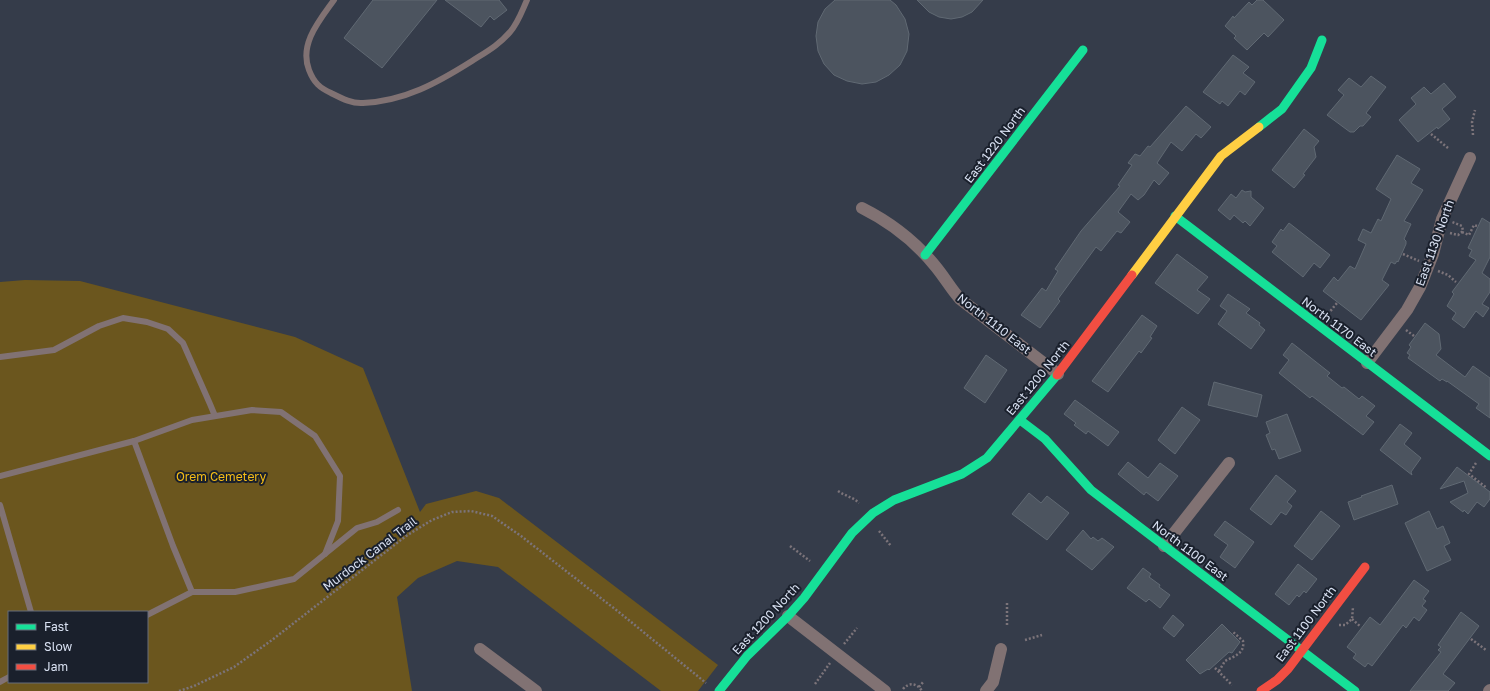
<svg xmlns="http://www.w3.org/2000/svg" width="1490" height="691" viewBox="0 0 1490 691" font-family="'Golos Text',sans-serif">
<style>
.green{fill:#6b561e;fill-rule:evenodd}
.building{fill:#4c545f;stroke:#606973}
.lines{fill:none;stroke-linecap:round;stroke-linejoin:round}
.path{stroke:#7c747a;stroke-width:2.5;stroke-dasharray:2 2;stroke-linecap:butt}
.lane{stroke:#817273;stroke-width:6}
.street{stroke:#817273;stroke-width:12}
.fast{stroke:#16e098;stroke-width:9}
.slow{stroke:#ffcf43;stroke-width:9}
.jam{stroke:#f24e42;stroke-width:9}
.labels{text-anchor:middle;stroke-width:4;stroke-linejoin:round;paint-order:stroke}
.street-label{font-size:12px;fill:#d9e1f2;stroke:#1a202c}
.park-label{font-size:12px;fill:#f6bd16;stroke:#1a202c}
</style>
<rect width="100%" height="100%" fill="#353c4a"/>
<path class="green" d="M25,280L80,281L295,337L363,368L420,512L426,504L476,491L499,498L718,665L698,691H661L498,567L457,561L418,578L397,597L412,691H0V282ZM9,612H147V682H9Z"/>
<g class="building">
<polygon points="373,0 437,0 382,68 344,38"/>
<polygon points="445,0 499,0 507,10 494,20 490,16 481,27"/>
<polygon points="835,0 890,0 896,5 905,19 909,34 907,51 900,65 889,75 876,82 862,84 847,81 834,75 824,64 818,51 816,36 818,22 825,9"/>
<polygon points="917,0 983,0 972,12 962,17 951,19 939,17 929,12"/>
<polygon points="1257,0 1263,0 1284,20 1268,37 1264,33 1247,50 1234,38 1236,36 1225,26 1233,16 1234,18 1249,2 1252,5"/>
<polygon points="1233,55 1249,67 1243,73 1255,82 1245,95 1240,91 1228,106 1222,101 1220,104 1203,92"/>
<polygon points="1371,76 1386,87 1366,113 1371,117 1363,126 1360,126 1354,132 1350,132 1327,115 1344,95 1338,90 1349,78 1361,87"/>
<polygon points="1444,83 1456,97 1442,109 1450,119 1438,129 1437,127 1418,142 1399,120 1416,104 1411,98 1424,87 1431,94"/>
<polygon points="1186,106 1211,127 1201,138 1196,134 1182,151 1171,142 1157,163 1169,173 1159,185 1154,180 1144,195 1138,200 1131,194 1118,212 1130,222 1121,233 1117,231 1101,251 1096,247 1058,299 1060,301 1040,328 1021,315 1042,288 1046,291 1058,271 1055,269 1081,231 1120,186 1118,185 1132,165 1128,163 1135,154 1140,156 1148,146 1150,147"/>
<polygon points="1304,129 1319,141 1314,147 1316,157 1303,174 1305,175 1294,188 1272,170"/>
<polygon points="1397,155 1420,169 1411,183 1423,190 1404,221 1411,224 1404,239 1406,241 1406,244 1398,262 1397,261 1395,264 1391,262 1382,280 1389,285 1361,320 1323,291 1334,277 1338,281 1350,266 1355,269 1366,244 1358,240 1363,229 1371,233 1378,219 1381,221 1391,199 1376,189"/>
<polygon points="1242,190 1245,192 1251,191 1251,197 1264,208 1250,226 1245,221 1243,223 1234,215 1230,220 1218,210 1231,194 1236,198"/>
<polygon points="1482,218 1490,223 1490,257 1482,273 1490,279 1490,292 1482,304 1489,308 1483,317 1476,311 1464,328 1452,319 1456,313 1447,306 1454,294 1452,292 1476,260 1469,256 1472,250 1468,248"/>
<polygon points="1289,223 1330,255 1320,268 1314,263 1303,277 1272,252 1277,246 1272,242 1281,229 1283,231"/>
<polygon points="1177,254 1208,277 1197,290 1210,299 1198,314 1155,283"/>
<polygon points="1228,294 1250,309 1246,313 1260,323 1259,325 1265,330 1251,349 1218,324 1227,311 1220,306"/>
<polygon points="1142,315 1157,326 1150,337 1152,338 1141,353 1139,351 1108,392 1092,381"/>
<polygon points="1425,323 1439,334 1441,349 1436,355 1465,377 1473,366 1490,378 1490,418 1476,408 1479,404 1447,381 1447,382 1442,379 1440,381 1408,358 1410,355 1407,353 1411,347 1409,345"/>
<polygon points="1292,343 1330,373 1327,376 1342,388 1344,387 1359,399 1362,396 1375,406 1366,416 1374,422 1363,435 1312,396 1310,398 1279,373 1289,360 1283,355"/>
<polygon points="986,355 1007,370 985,403 964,388"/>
<polygon points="1214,382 1262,395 1257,417 1208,405"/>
<polygon points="1075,400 1119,432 1108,446 1088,431 1086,434 1074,425 1076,423 1064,414"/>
<polygon points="1182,407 1200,420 1175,454 1158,440"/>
<polygon points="1287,414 1301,451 1279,459 1275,449 1272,450 1266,435 1270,433 1266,422"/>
<polygon points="1400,424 1412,433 1404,444 1421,458 1411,472 1412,475 1380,450"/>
<polygon points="1128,462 1148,478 1160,463 1178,476 1158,501 1146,492 1144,495 1118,474"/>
<polygon points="1457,467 1490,492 1490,499 1484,507 1477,502 1468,514 1464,510 1463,512 1450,502 1468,493 1464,481 1440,489"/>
<polygon points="1276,475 1296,491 1287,502 1292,506 1286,515 1281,512 1271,525 1250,509"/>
<polygon points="1392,485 1398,504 1354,520 1348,502 1362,497 1361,496"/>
<polygon points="1029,493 1041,503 1047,496 1069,513 1047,540 1012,514"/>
<polygon points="1321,511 1340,526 1312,560 1294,546"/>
<polygon points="1429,511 1437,529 1443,526 1450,543 1444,546 1451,560 1427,571 1405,523"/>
<polygon points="1225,521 1254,542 1235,568 1220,557 1228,545 1214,535"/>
<polygon points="1083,530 1091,539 1093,537 1098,541 1102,538 1114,547 1092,570 1066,550"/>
<polygon points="1298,564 1317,579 1306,593 1304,591 1299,597 1297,595 1289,605 1275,594"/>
<polygon points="1143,568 1151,574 1149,577 1160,585 1159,587 1170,595 1160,608 1149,599 1146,602 1127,588"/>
<polygon points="1414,580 1429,591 1423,599 1426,601 1422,606 1427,610 1419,621 1414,617 1406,628 1403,625 1372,666 1368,663 1365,667 1353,658 1356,654 1347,647 1370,617 1380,625"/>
<polygon points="1461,612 1479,626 1443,674 1455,683 1448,691 1410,691 1441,652 1438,650 1441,647 1438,645"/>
<polygon points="1173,615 1184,625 1174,637 1163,628"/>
<polygon points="1222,624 1240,642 1232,653 1229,652 1209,670 1208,669 1200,674 1186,660"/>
</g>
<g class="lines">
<g class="path">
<polyline points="1431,134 1448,148"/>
<polyline points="1473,135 1472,122 1475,110"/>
<polyline points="1462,232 1469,235 1474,225 1477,226"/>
<polyline points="1450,233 1458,235 1463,231 1462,226 1452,222"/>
<polyline points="1403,254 1419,261"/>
<polyline points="1438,271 1448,275 1456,282"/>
<polyline points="1328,314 1337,303"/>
<polyline points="1406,330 1414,336"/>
<polyline points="1476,463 1469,474 1487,488"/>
<path d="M838,491C845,496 853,497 859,503"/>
<polyline points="879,531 891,546"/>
<polyline points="790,546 810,561"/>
<polyline points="1007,603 1007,626"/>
<polyline points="1352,619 1361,627"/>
<polyline points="1339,625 1345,625 1352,619 1353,607"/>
<polyline points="1471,639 1486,650"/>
<polyline points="1025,640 1042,635"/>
<polyline points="844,644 857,628"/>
<polyline points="1215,668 1232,685"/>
<path d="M1219,671L1225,661C1234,656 1245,654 1243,641L1232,631"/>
<polyline points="815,684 830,663"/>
<polyline points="919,687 924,681"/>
<path d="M903,689C909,682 917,683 922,691"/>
<polyline points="179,691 194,686 234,667 272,640 406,536 432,520 452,512 471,511 492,516 521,536 620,613 706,683"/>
</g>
<g class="lane">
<path d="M334,0C319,21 299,44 309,70C314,83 320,88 331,93C341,98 352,104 363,103C405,101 437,83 472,61C486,52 499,45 510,32C518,23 522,11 527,0"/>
<polyline points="0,357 54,350 99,326 123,318 147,322 168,329 183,343 210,404 215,416"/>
<polyline points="134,441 173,546 192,592"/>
<polyline points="0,476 134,441 192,420 252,410 281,412 315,436 340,476 338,521 325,554"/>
<polyline points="0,505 31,612"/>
<polyline points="147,615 192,592 235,592 294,579 357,528 377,522 398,510"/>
<polyline points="0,682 9,677"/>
</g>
<g class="street">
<path d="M862,208C890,222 916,242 936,267C945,278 951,289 960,299L1058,374"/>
<polyline points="1367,363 1407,310 1420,287 1433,254 1442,219 1470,158"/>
<polyline points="1164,546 1229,463"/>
<polyline points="788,616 885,691"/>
<polyline points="480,649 536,691"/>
<polyline points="986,691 993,682 1001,649"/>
<polyline points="1489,691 1490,690"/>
</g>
<g class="fast">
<polyline points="1259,127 1282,109 1311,68 1322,40"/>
<polyline points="1175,216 1490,456"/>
<polyline points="925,255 1083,50"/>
<polyline points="1020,420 1045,439 1091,490 1355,691"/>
<polyline points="719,691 747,656 788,616 804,598 852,533 873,513 894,500 962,474 987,458 1057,375"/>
</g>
<polyline class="slow" points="1132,275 1221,156 1259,127"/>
<g class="jam">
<polyline points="1057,375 1132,275"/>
<polyline points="1261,691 1277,680 1288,669 1365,567"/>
</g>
</g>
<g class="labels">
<g class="street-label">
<text transform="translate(995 145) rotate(-53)" y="4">East 1220 North</text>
<text transform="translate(1435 243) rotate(-70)" y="4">East 1130 North</text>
<text transform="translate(994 324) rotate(38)" y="4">North 1110 East</text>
<text transform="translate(1339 327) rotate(37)" y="4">North 1170 East</text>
<text transform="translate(1038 378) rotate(-51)" y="4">East 1200 North</text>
<text transform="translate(1190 551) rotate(37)" y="4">North 1100 East</text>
<text transform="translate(370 554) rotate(-37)" y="4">Murdock Canal Trail</text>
<text transform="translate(766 619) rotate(-47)" y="4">East 1200 North</text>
<text transform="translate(1306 624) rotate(-53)" y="4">East 1100 North</text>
</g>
<g class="park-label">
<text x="221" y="481">Orem Cemetery</text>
</g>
</g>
<rect x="8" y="611" width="140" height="72" fill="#1a202c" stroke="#666d7b"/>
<rect x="16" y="624" width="20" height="6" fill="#16e098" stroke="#666d7b"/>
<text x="44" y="631" font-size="12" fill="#d9e1f2">Fast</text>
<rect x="16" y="644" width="20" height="6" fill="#ffcf43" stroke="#666d7b"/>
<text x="44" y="651" font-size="12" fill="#d9e1f2">Slow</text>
<rect x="16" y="664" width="20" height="6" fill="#f24e42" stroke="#666d7b"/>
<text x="44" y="671" font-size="12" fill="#d9e1f2">Jam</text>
</svg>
